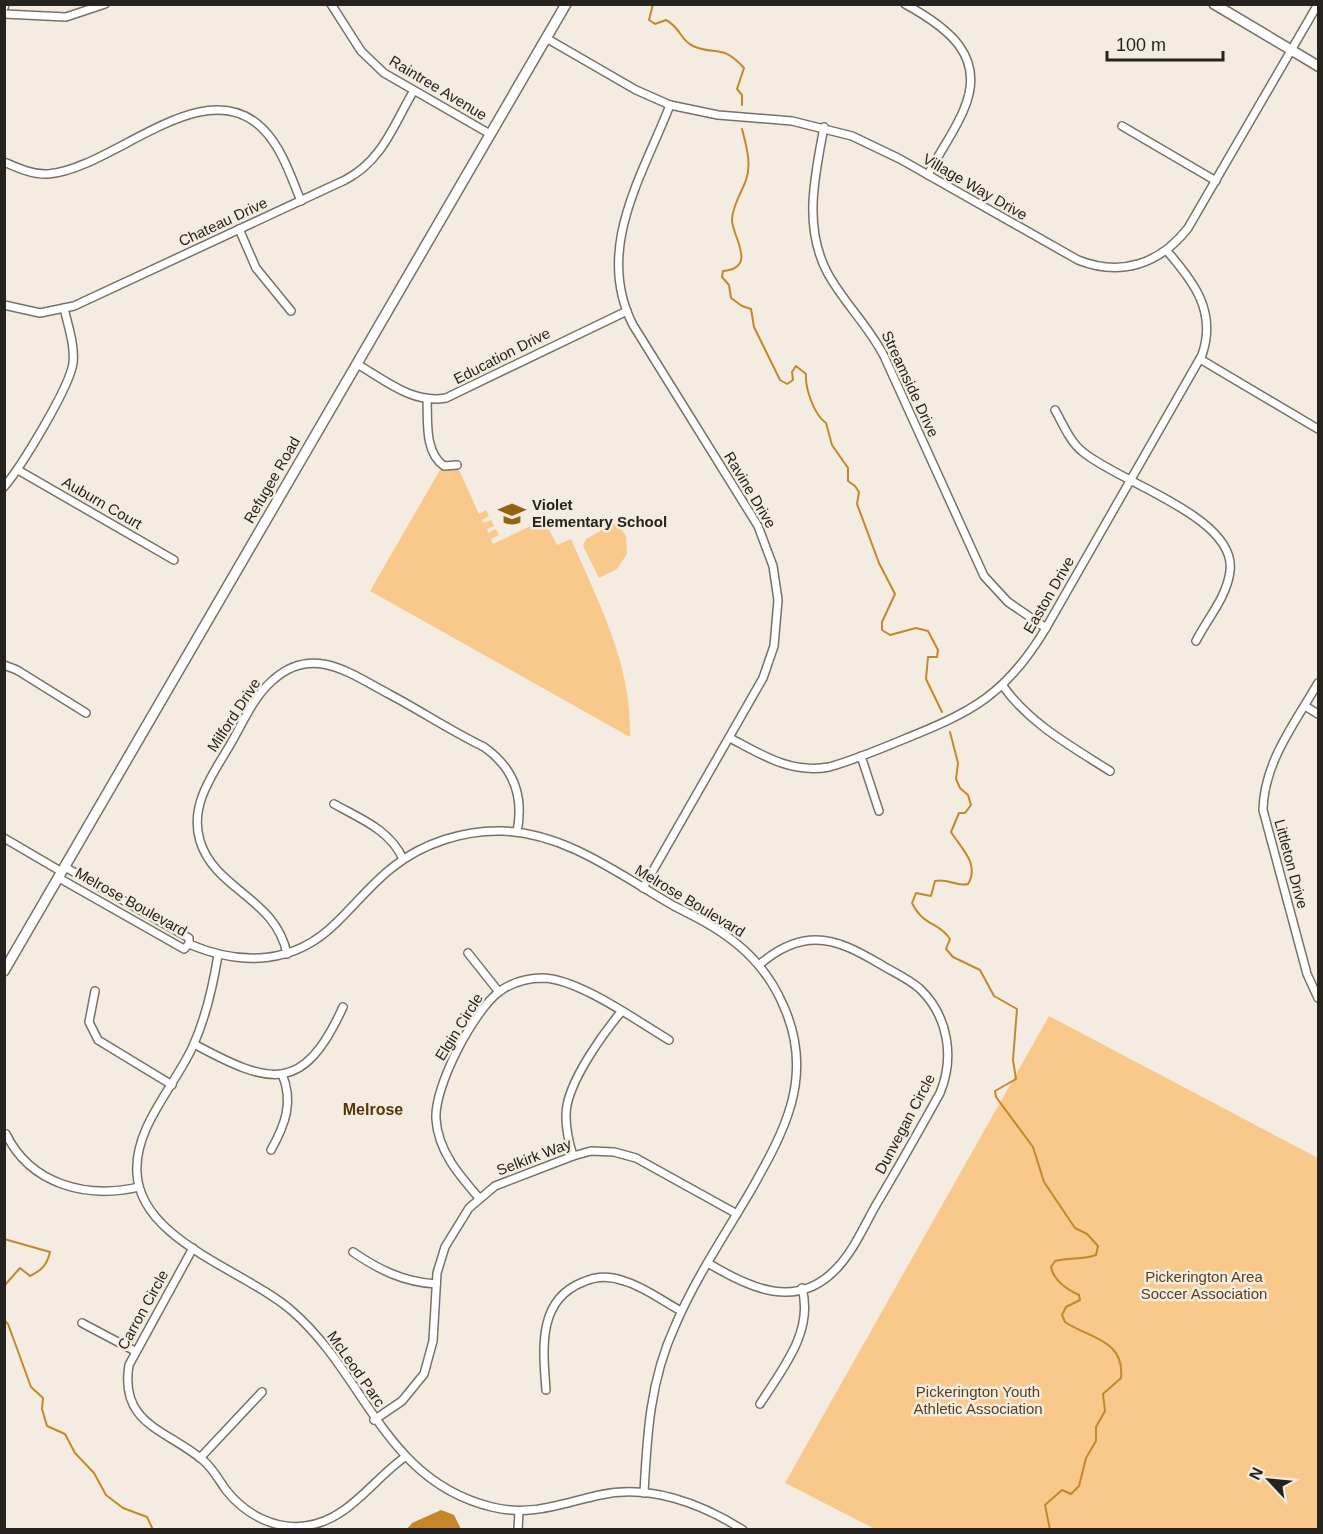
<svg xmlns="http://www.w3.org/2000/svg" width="1323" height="1534" viewBox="0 0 1323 1534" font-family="Arial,sans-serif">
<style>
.green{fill:#f8c98b}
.water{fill:#c4882b}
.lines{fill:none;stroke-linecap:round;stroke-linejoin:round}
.stream{stroke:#c4882b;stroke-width:2}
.street-casing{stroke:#797167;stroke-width:10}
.secondary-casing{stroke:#797167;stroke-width:12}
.street{stroke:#fff;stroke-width:7}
.secondary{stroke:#fff;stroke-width:9}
.labels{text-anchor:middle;stroke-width:5;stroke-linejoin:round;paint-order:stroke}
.street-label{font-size:15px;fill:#26231f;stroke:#f4ece1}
.poi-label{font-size:15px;font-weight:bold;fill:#26231f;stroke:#f4ece1;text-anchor:start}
.park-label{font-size:15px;fill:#583f1a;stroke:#f4ece1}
.neighbourhood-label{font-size:16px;font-weight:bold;fill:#583700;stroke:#f4ece1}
</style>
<rect width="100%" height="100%" fill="#f4ece1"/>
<g class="green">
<path d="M440,470H459L479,514L486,510L489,516L482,520L483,523L491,520L494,526L487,529L488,533L496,529L499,535L491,539L493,544L537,523L547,526L557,545L571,539C599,604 632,664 630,737L370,591Z"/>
<polygon points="617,522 626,536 627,554 617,569 599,578 583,546 586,539"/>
<polygon points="1049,1016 1318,1158 1318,1529 875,1529 785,1483"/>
</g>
<polygon class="water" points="441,1510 454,1515 461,1529 407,1529 412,1523"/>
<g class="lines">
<g class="stream">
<path d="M653,4L649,20L655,24L666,20C681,28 680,40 693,46C715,56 722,43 744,68L737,89L742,95V105"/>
<path d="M742,129C746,145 752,164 746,180C742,192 733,204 732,219C731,235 759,268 723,271L722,277L729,285L731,298L742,306L751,309L754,327L780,380L787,384L793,380L792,372L796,366L806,374C805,388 814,415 826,423L832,445L848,468V481L855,486L859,492L857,504L879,563L895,594L882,622V630L890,635L916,628L928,631L938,650L937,657H928L926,679L942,712"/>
<path d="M950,732L958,763L956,779L960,788L968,795L971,805L965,813H959L951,832C961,848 980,864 968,884C956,887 948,878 935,881L931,896L916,893L912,903C924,927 938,921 950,939L946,949L953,957L980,970L994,996L1017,1009L1013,1060L1016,1079L995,1091L996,1097L1033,1147L1044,1182L1075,1228L1087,1234L1098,1246L1096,1255C1082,1260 1070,1257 1055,1261L1051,1267C1054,1281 1066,1289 1079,1295L1080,1300L1066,1307L1062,1315L1065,1322C1088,1338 1125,1339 1121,1378L1103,1394L1105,1411L1096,1427V1441L1086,1458L1079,1486L1071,1494L1062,1490L1045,1505L1050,1530"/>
<path d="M4,1239L50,1252C47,1265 42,1270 30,1276L20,1268L4,1286"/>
<polyline points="4,1320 8,1324 31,1387 43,1398 42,1409 47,1426 65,1434 75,1453 94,1473 106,1495 123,1508 147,1517 153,1530"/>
</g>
<defs>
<g id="street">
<polyline points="331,4 361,51 384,73 490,134"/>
<path d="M905,4C947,27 987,56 964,109C955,132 939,152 928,175"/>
<polyline points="4,8 5,4"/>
<polyline points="4,14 66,17 105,4"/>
<path d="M546,38L636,90L670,105L718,115L792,121L852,136L900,159L1078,260C1121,277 1160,264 1188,228L1318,4"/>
<polyline points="1122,126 1216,181"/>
<path d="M824,127C815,175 803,226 827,272C843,302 868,325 884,356L984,576L1008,602L1046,628"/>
<path d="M4,162C18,168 33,175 48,174C113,169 204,69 263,129C282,148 291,177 301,201"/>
<polyline points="239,229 256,268 291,311"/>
<path d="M4,305L40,313L74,306L345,180C382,161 393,126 413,92"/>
<polyline points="1200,359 1318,429"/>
<path d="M357,364C385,380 412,404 446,398L627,311"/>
<path d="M427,399C428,420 424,452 444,466L457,465"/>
<path d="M1055,410C1063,424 1070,442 1083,452C1118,482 1237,517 1230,571C1227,597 1207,619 1196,641"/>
<polyline points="18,470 174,560"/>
<path d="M4,487C21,467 70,387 73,363C75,345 68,326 64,308"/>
<polyline points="4,665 17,670 86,713"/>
<path d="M1318,683C1295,723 1264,762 1263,810L1307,974L1318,998"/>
<path d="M1003,686C1030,724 1071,746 1110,771"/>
<polyline points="1305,706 1318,714"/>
<path d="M730,738C762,755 791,774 829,767C854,760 878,750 902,740C972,712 1006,695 1046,628L1202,355C1217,312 1194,282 1167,251"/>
<polyline points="861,756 879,811"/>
<path d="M334,804C361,819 390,830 403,859"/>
<polyline points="4,838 62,872"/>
<polyline points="59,878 184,949 189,944 189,938 65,867"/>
<path d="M643,888L763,678L774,646L778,600L773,566L758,526L633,325C594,249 643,175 670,105"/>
<path d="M189,944C241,966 294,965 336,923C355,905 372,883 393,867C423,843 464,830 502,831C566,833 620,875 674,906C696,917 718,928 737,944C758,961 774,983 784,1007C815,1077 784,1132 750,1192C724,1236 695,1279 675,1326C650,1380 647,1435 644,1493"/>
<polyline points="468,953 499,992"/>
<path d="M287,954C276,898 215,890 200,841C189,805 213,774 230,745C243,723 253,697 273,680C313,644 351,674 389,694C421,711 451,731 484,747C514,768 524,797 517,832"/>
<path d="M218,955C213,986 206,1017 193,1046C175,1086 134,1127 137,1173C140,1241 247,1271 292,1311C366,1375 384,1481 492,1507C531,1517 562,1503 600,1495C649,1484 701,1503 743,1530"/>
<polyline points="95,991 89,1022 98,1040 172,1085"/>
<path d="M194,1044C270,1085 303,1095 343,1007"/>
<path d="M6,1134C31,1185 87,1199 139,1187"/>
<path d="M271,1150C285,1125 294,1102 282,1074"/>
<path d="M573,1156C568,1140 564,1122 567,1105C573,1076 602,1035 621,1012"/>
<path d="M479,1198C459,1175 438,1151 436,1119C434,1086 474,1010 500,991C513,982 527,978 543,978C579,979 637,1021 669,1040"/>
<path d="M193,1248L129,1365C119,1425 168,1430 204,1461C213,1469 219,1480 226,1490C245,1514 274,1530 305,1526C348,1521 372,1480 405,1457"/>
<path d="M353,1252C379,1270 404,1282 436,1284"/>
<path d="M708,1263C749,1288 797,1311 837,1268C854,1250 864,1226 876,1205C898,1168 919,1131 940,1093C955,1057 948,1015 919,988C907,978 893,972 880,964C861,953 839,940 816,940C794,940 775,951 759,965"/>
<polyline points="82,1323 135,1351"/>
<path d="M546,1390C543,1349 537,1300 583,1282C596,1276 611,1276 624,1281C645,1287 662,1301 681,1311"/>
<path d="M760,1404C782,1369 814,1332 802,1288"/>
<polyline points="374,1420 402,1401 424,1374 433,1341 437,1273 445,1247 469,1208 495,1186 573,1156 591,1151 614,1152 636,1158 737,1214"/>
<polyline points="200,1458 262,1392"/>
<polyline points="518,1530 519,1511"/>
</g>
<g id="secondary">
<polyline points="1214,4 1318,66"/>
<polyline points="4,971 566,4"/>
</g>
</defs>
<use href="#street" class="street-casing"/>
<use href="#secondary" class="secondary-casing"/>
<use href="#street" class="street"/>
<use href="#secondary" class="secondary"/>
</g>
<defs>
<symbol id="school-bare" viewBox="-9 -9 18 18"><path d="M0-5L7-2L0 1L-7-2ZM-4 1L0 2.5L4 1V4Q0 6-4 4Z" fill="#936312" stroke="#f4ece1" stroke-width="2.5" paint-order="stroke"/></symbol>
</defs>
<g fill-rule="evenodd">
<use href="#school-bare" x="493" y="495" width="38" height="38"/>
</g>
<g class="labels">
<g class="street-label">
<text transform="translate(438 88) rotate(31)" y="5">Raintree Avenue</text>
<text transform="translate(975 187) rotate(30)" y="5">Village Way Drive</text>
<text transform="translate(223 222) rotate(-25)" y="5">Chateau Drive</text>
<text transform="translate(502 356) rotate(-27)" y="5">Education Drive</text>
<text transform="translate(910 384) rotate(65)" y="5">Streamside Drive</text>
<text transform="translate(272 480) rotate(-60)" y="5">Refugee Road</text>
<text transform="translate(750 490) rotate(59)" y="5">Ravine Drive</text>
<text transform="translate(102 503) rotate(30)" y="5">Auburn Court</text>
<text transform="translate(1049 595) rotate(-60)" y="5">Easton Drive</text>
<text transform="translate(234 715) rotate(-57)" y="5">Milford Drive</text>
<text transform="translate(1291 864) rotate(75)" y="5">Littleton Drive</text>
<text transform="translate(690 901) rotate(31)" y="5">Melrose Boulevard</text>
<text transform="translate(131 902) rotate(29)" y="5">Melrose Boulevard</text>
<text transform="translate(459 1027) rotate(-58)" y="5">Elgin Circle</text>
<text transform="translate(905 1124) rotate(-62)" y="5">Dunvegan Circle</text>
<text transform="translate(534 1157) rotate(-21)" y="5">Selkirk Way</text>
<text transform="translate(143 1310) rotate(-61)" y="5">Carron Circle</text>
<text transform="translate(356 1369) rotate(55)" y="5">McLeod Parc</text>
</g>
<g class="poi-label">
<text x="532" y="510">Violet<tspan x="532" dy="17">Elementary School</tspan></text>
</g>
<g class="park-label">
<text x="1204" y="1282">Pickerington Area<tspan x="1204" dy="17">Soccer Association</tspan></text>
<text x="978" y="1397">Pickerington Youth<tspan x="978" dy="17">Athletic Association</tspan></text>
</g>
<g class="neighbourhood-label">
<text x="373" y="1115">Melrose</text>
</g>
</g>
<rect width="1323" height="1534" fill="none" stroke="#26231f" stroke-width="12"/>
<g transform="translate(1269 1480) rotate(296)" stroke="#f4ece1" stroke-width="4.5" paint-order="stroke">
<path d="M0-4.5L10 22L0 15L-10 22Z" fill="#26231f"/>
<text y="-9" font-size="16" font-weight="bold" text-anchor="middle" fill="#26231f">N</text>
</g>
<path d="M1107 51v9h116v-9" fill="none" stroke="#26231f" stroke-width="3"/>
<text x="1116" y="51" font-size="18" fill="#26231f" stroke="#f4ece1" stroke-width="4.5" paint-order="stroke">100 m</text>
</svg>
